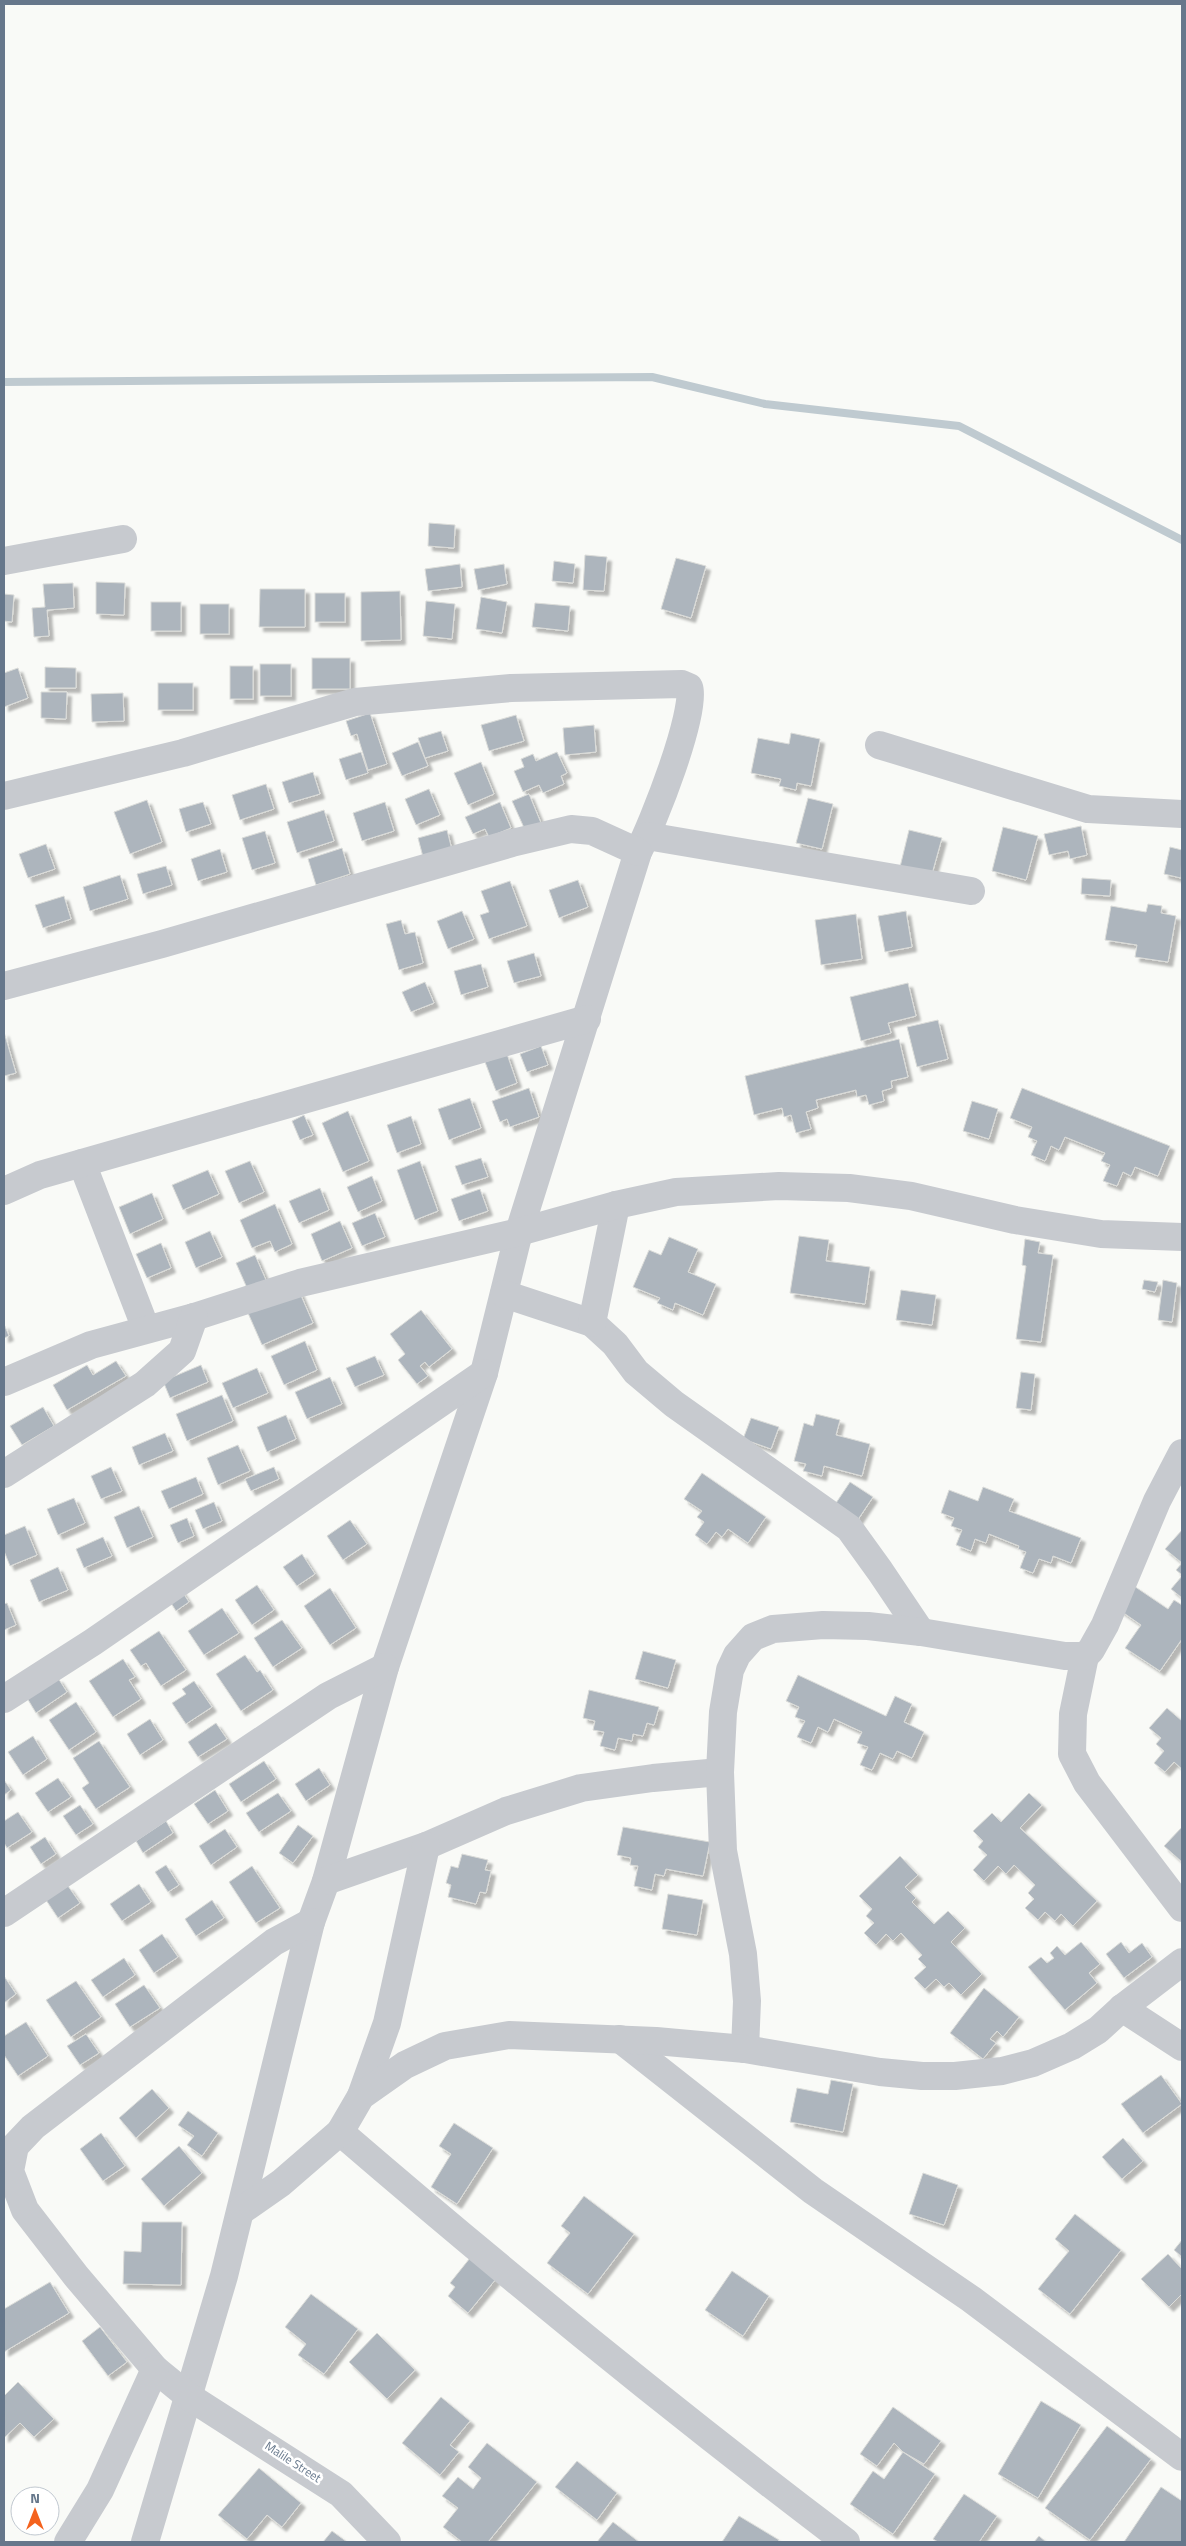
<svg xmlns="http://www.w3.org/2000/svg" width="1186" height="2546" viewBox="0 0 1186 2546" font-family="'Titillium Web',sans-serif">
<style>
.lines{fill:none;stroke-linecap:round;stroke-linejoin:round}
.stream{stroke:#bfcad0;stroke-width:8}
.building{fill:#adb5bd;stroke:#dbdcd9;filter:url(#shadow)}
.minor{stroke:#c7cacf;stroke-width:28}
.labels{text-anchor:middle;stroke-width:5;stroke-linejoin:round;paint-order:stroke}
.street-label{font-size:12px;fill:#66778b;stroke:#fff}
</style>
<defs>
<filter id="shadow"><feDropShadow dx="4.5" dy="4.5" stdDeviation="1" flood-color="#0004"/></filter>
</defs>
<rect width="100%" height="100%" fill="#f9faf7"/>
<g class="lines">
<polyline class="stream" points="4,382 652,377 765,404 959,426 1182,540"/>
</g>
<g class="building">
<polygon points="429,523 455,525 454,548 428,546"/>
<polygon points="585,555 607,557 604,591 583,590"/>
<polygon points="676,558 706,566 691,618 661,609"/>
<polygon points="554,561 575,564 573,583 552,581"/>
<polygon points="460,564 462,587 428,591 425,569"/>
<polygon points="504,564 507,584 478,590 474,569"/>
<polygon points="96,582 125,583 124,615 96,614"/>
<polygon points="73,583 74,608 47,610 49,636 34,637 32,608 45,607 43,584"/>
<polygon points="260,589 305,589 305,627 259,627"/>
<polygon points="400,591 401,640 361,641 361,592"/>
<rect x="315" y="593" width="30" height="29"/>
<polygon points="4,594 14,595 12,622 4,621"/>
<polygon points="481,597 507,602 502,633 476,629"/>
<polygon points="426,601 455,604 452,639 423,636"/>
<rect x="151" y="602" width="30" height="29"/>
<polygon points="535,603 570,606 568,631 532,627"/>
<rect x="200" y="604" width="29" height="30"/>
<rect x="312" y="658" width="38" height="31"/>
<rect x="260" y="664" width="31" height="32"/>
<rect x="230" y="666" width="23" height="33"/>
<polygon points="45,667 76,668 76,688 45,688"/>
<polygon points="18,668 28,698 4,707 4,673"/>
<rect x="158" y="683" width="35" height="27"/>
<polygon points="41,692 67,692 66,719 41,718"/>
<polygon points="123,693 124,721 92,722 91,694"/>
<polygon points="370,713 387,764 368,770 357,734 351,736 346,721"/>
<polygon points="516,715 524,741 489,751 481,725"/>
<polygon points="594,725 596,752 565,755 563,728"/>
<polygon points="441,731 448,751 425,758 418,738"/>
<polygon points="791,733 820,739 811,786 797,783 796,790 779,786 781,779 751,773 758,738 789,744"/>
<polygon points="418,742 428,766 402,776 392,753"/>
<polygon points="361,752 368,773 346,780 339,759"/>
<polygon points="557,752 567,773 561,776 564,784 543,793 539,785 523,792 514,771 524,767 521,759 533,754 536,761"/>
<polygon points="481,762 494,794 468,805 454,773"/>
<polygon points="313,772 320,794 289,803 282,782"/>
<polygon points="266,784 274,809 240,820 232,795"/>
<polygon points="429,789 440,815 416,825 405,799"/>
<polygon points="529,794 541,823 525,830 512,801"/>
<polygon points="808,798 833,804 822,849 796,843"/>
<polygon points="147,800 162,842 130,854 114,812"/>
<polygon points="203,802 211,824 186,832 179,809"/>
<polygon points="385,802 394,831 362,841 353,813"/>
<polygon points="500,802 511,828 489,837 485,829 473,834 465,817"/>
<polygon points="324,810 334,841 297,853 287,822"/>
<polygon points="1081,826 1087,855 1070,859 1068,851 1049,855 1044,834"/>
<polygon points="1003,827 1038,836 1026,880 992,871"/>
<polygon points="447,830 452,850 423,857 418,838"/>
<polygon points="909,830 942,838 932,874 900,867"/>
<polygon points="265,831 275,863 252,870 242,838"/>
<polygon points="46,844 55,869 28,878 19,854"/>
<polygon points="1170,847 1182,850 1181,878 1164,874"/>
<polygon points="342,848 350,874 316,885 308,859"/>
<polygon points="220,849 227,872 198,881 191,859"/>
<polygon points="166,866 172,885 143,894 137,874"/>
<polygon points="120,875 128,899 90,911 83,887"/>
<polygon points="1082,878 1111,880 1110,896 1081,894"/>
<polygon points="578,880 588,907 559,918 549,890"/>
<polygon points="510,881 527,926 489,939 480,915 489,912 481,891"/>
<polygon points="64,896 71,919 43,928 35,905"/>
<polygon points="1148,904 1162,906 1161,913 1176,916 1168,962 1135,957 1137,945 1105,940 1111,906 1146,912"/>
<polygon points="462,911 474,939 448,949 437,921"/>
<polygon points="906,911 912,947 885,952 878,916"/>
<polygon points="856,914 862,959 821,965 815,920"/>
<polygon points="401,920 405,934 415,932 423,963 399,970 386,924"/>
<polygon points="534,953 541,976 514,983 507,961"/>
<polygon points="481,964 488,987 461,995 454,971"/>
<polygon points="425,982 434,1003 411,1012 402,992"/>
<polygon points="908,983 916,1016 888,1023 891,1033 861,1041 850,997"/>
<polygon points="938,1020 948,1059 917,1067 907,1027"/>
<polygon points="4,1032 16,1073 4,1076"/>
<polygon points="899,1039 908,1077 891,1081 892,1088 882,1091 884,1101 869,1105 866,1095 857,1097 856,1090 816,1100 818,1108 806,1112 811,1129 796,1133 791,1115 784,1117 782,1108 754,1115 745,1076"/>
<polygon points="541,1046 548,1065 527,1072 520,1054"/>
<polygon points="507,1054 517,1083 496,1091 485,1062"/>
<polygon points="529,1088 539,1117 510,1127 507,1119 500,1122 492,1101"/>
<polygon points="1022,1088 1170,1146 1158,1176 1135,1167 1131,1176 1123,1172 1117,1186 1103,1181 1110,1165 1101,1161 1105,1153 1065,1137 1059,1150 1051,1146 1045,1161 1031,1155 1037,1141 1028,1137 1032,1127 1010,1118"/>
<polygon points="470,1098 481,1128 449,1140 438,1109"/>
<polygon points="972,1101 998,1109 989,1139 963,1131"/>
<polygon points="348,1111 369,1161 343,1172 322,1123"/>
<polygon points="304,1115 313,1135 300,1140 292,1121"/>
<polygon points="411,1116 421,1144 397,1153 387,1125"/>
<polygon points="481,1158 488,1177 462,1185 455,1166"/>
<polygon points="250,1161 264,1192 239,1203 225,1171"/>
<polygon points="420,1161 438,1211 415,1220 397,1170"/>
<polygon points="208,1170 219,1194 183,1210 172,1185"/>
<polygon points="372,1176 382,1201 358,1212 347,1187"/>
<polygon points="320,1188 329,1210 299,1223 289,1201"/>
<polygon points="480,1189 488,1211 459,1221 451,1199"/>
<polygon points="152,1193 163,1219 130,1234 119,1207"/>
<polygon points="275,1204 292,1244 275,1252 270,1241 252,1248 240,1220"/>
<polygon points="375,1213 385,1237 362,1246 352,1223"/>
<polygon points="340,1221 352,1248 322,1261 311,1234"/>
<polygon points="210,1231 222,1257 196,1268 185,1242"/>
<polygon points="799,1236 829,1240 826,1261 870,1267 865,1304 790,1293"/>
<polygon points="669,1237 698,1249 688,1272 716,1284 703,1315 675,1303 673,1310 657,1303 660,1298 633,1287 649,1250 661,1255"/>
<polygon points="1025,1239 1040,1242 1038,1253 1053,1255 1041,1342 1016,1339 1026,1266 1022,1265"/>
<polygon points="161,1243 171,1268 147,1278 136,1254"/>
<polygon points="255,1255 266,1280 247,1288 236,1263"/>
<polygon points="1144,1280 1158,1282 1155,1292 1142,1289"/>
<polygon points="1163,1280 1177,1283 1172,1322 1158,1320"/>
<polygon points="901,1290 936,1295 932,1325 896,1320"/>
<polygon points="299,1291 313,1323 262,1345 248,1313"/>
<polygon points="421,1310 452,1349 429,1367 425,1362 420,1366 428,1376 417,1384 398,1360 405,1354 390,1334"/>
<polygon points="4,1324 9,1336 4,1338"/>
<polygon points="305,1341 317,1370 284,1385 271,1356"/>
<polygon points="375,1356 384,1375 355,1387 346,1368"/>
<polygon points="116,1361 126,1376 67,1410 53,1385 87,1365 93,1375"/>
<polygon points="201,1365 208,1382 170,1398 163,1381"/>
<polygon points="257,1368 268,1393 233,1408 222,1383"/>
<polygon points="1021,1372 1035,1374 1031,1410 1016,1408"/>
<polygon points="330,1377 342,1404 307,1419 295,1392"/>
<polygon points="222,1395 233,1421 187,1441 176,1414"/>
<polygon points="43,1407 54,1426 22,1445 10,1426"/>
<polygon points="816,1414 840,1420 836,1435 870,1444 862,1476 824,1466 822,1476 803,1471 806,1464 794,1461 804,1423 813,1426"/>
<polygon points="286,1415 296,1439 267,1452 257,1427"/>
<polygon points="751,1418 779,1427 771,1449 743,1439"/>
<polygon points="165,1433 173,1451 139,1465 132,1447"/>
<polygon points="238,1445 250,1471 218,1485 207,1458"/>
<polygon points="111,1467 122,1491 101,1499 91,1476"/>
<polygon points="274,1467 279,1479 251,1491 245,1479"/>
<polygon points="702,1473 766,1517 748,1543 728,1529 722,1537 716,1532 707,1544 695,1535 704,1522 697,1517 702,1511 684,1499"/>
<polygon points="196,1477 203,1494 169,1509 161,1491"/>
<polygon points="850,1482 873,1497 857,1521 834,1506"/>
<polygon points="983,1487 1014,1499 1009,1511 1081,1538 1071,1563 1053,1556 1051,1563 1039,1559 1033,1573 1020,1568 1026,1552 1018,1549 1019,1546 989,1534 986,1543 975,1539 971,1551 956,1545 962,1530 951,1526 954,1518 941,1513 949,1490 978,1501"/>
<polygon points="74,1498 85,1523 58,1535 47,1509"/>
<polygon points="214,1502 222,1521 203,1529 195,1510"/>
<polygon points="139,1506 153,1537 127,1548 114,1517"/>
<polygon points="187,1518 194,1536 178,1543 170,1525"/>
<polygon points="350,1520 367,1544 343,1560 327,1536"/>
<polygon points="25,1526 37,1555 10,1566 4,1551 4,1535"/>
<polygon points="1182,1530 1182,1575 1176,1570 1182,1563 1165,1549"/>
<polygon points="103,1537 112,1556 84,1568 76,1549"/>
<polygon points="302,1554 315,1574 297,1586 283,1567"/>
<polygon points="58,1567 68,1590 39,1602 30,1580"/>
<polygon points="1182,1576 1182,1598 1171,1589"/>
<polygon points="257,1585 274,1610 252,1625 235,1600"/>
<polygon points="1134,1586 1168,1609 1174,1600 1182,1605 1182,1639 1160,1671 1125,1648 1141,1625 1118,1609"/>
<polygon points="179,1587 189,1602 176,1611 166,1595"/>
<polygon points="330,1588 356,1628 330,1645 304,1606"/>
<polygon points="7,1603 16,1625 4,1630 4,1604"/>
<polygon points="222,1608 239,1633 204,1655 188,1631"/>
<polygon points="282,1620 302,1648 273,1667 254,1638"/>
<polygon points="159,1631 186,1670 161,1686 146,1663 141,1666 130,1650"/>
<polygon points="643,1651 676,1660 668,1688 635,1679"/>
<polygon points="245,1655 257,1672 260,1670 273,1690 241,1711 216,1674"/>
<polygon points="123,1659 135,1677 129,1680 141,1699 113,1717 89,1681"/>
<polygon points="798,1675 886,1716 895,1696 912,1704 904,1722 924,1732 912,1758 897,1751 893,1759 880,1753 872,1770 860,1765 868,1747 857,1743 862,1732 834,1719 828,1732 818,1727 811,1743 797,1737 805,1721 795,1717 799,1707 786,1701"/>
<polygon points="58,1678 67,1692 36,1713 27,1698"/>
<polygon points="194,1681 212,1707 186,1724 172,1703 186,1694 182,1689"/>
<polygon points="589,1690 659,1707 654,1725 647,1723 643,1736 633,1734 632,1741 618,1738 615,1750 600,1746 604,1732 593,1730 595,1721 583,1718"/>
<polygon points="76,1702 96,1732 69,1750 49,1720"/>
<polygon points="1167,1708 1182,1721 1182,1769 1174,1762 1165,1772 1154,1763 1164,1751 1156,1744 1161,1738 1149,1728"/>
<polygon points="150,1719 163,1740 140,1755 127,1734"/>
<polygon points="216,1723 227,1739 198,1757 188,1742"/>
<polygon points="33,1736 47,1759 23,1775 8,1752"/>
<polygon points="99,1741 130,1787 96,1809 82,1788 89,1783 73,1758"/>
<polygon points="264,1761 276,1779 241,1802 229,1784"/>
<polygon points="319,1768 330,1785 306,1801 295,1784"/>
<polygon points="58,1778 71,1797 48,1812 35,1793"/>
<polygon points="4,1780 11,1790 4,1795"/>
<polygon points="215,1790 228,1811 208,1824 194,1804"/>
<polygon points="278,1793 291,1811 259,1832 246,1813"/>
<polygon points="1029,1793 1042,1805 1020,1828 1097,1901 1073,1926 1061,1914 1055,1921 1045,1912 1038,1920 1025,1908 1034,1899 1028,1893 1035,1885 1014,1865 1006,1874 998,1866 984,1881 973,1870 987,1855 978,1847 983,1841 973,1831 992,1813 1001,1822"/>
<polygon points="80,1805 93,1824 76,1835 63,1816"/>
<polygon points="18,1812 32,1832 7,1848 4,1843 4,1821"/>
<polygon points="166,1821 173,1833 143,1853 136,1841"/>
<polygon points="298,1825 313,1836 293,1863 279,1853"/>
<polygon points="623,1827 710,1842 703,1876 666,1869 664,1876 655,1874 652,1890 634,1886 638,1866 630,1865 631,1858 617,1855"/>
<polygon points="1182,1827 1182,1862 1164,1846"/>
<polygon points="225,1829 237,1847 211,1865 199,1846"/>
<polygon points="45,1837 56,1854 41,1864 30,1847"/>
<polygon points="462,1854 488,1860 485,1870 491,1871 486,1893 480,1892 476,1904 448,1897 451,1885 446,1883 451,1866 458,1868"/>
<polygon points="900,1856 918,1875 905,1887 916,1898 912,1902 934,1924 948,1911 965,1928 951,1942 982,1974 961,1995 949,1983 944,1987 936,1979 925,1989 914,1978 926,1967 918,1959 922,1955 901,1933 893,1941 886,1934 876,1945 864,1933 874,1923 866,1916 872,1909 859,1896"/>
<polygon points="166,1865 179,1885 168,1892 155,1872"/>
<polygon points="252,1866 280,1908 256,1923 229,1882"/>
<polygon points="139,1884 151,1902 122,1921 110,1904"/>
<polygon points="68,1886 80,1903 58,1918 46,1900"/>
<polygon points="668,1894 703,1900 697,1935 662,1929"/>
<polygon points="212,1900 224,1918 196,1936 185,1919"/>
<polygon points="162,1934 178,1957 154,1973 139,1950"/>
<polygon points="1081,1942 1100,1964 1089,1973 1097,1983 1065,2010 1028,1967 1041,1957 1047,1963 1054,1958 1050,1953 1057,1946 1065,1955"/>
<polygon points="1121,1942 1129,1953 1142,1943 1152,1957 1124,1978 1106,1954"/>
<polygon points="124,1958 135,1975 103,1997 91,1980"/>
<polygon points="4,1976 16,1994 4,2003"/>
<polygon points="76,1981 101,2017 71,2037 46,2000"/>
<polygon points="144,1985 160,2008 130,2027 115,2004"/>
<polygon points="984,1988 1019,2017 1003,2037 997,2031 990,2039 996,2043 983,2059 950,2033"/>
<polygon points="26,2022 48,2056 18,2076 4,2055 4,2036"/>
<polygon points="86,2034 99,2053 80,2065 67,2046"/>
<polygon points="1161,2075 1182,2104 1143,2133 1121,2104"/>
<polygon points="831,2080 853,2084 843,2132 790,2122 797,2088 828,2094"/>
<polygon points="152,2089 169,2108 136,2138 119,2118"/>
<polygon points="188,2111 218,2133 202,2156 187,2145 194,2136 178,2125"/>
<polygon points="454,2123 493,2148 457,2204 431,2187 451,2154 439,2146"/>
<polygon points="101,2133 125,2166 103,2181 80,2149"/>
<polygon points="1123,2138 1143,2161 1122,2179 1102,2157"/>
<polygon points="179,2146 202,2173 164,2206 141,2179"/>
<polygon points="923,2173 958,2185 944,2225 909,2214"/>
<polygon points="584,2196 634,2234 588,2294 547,2263 570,2233 561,2226"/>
<polygon points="1075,2214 1121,2250 1070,2314 1038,2289 1069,2251 1055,2239"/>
<polygon points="142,2222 182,2222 181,2285 123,2284 124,2251 141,2252"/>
<polygon points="1182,2240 1182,2257 1174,2250"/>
<polygon points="1168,2254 1182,2269 1182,2294 1169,2307 1141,2279"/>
<polygon points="470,2258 496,2279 468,2313 448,2296 455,2287 450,2283"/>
<polygon points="732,2271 769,2296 743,2336 705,2310"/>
<polygon points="50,2282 69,2313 4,2352 4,2309"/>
<polygon points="311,2294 358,2329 324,2374 298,2355 306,2344 285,2327"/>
<polygon points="100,2327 127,2362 108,2376 82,2341"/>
<polygon points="377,2333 415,2370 387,2399 349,2362"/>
<polygon points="18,2382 54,2419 34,2437 20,2423 4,2438 4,2396"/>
<polygon points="441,2397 470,2421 450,2445 459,2452 440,2475 402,2443"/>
<polygon points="1041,2401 1081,2425 1038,2498 998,2474"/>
<polygon points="893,2407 941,2441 924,2464 903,2452 894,2443 877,2466 860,2454"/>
<polygon points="1107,2426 1151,2459 1090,2540 1045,2508"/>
<polygon points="487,2443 537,2482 488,2542 462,2542 443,2527 458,2508 442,2496 458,2477 473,2489 481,2478 468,2467"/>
<polygon points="903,2452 935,2474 893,2534 850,2504 873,2471 884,2479"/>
<polygon points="577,2461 617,2493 597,2520 555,2487"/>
<polygon points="259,2468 301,2503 282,2527 267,2515 247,2539 218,2515"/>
<polygon points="1161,2487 1182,2501 1182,2542 1124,2542"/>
<polygon points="964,2494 997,2516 979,2542 938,2542 933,2539"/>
<polygon points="739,2516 779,2540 777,2542 722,2542"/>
<polygon points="613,2522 639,2542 597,2542"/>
<polygon points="332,2531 347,2542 323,2542"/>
<polygon points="1039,2536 1046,2542 1034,2542"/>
</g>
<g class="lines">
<g class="minor">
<polyline points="4,561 123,539"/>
<polyline points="879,745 1088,809 1182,814"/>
<path d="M4,796L183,753L355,702L511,688L682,684L689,687C698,710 652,826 638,852L519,1232L484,1373L385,1667L326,1881L311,1922L224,2276L145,2542"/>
<polyline points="647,836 971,891"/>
<polyline points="4,986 162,944 512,843 571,829 592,831 638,852"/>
<polyline points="82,1163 146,1329"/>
<polyline points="4,1191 40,1175 587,1019"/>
<polyline points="504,1294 592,1323 615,1344 636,1372 674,1404 849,1528 880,1571 921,1632"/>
<polyline points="592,1323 616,1205"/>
<polyline points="4,1382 91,1345 194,1317 300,1283 519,1232 616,1205 676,1192 779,1186 849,1188 911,1196 1015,1220 1101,1234 1182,1237"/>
<polyline points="4,1474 145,1384 182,1351 194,1317"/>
<polyline points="1085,1656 1073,1714 1072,1754 1087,1783 1182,1908"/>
<polyline points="4,1699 93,1642 484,1373"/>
<polyline points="326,1881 426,1846 506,1811 581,1788 653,1778 720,1772"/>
<polyline points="4,1913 328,1696 385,1667"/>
<polyline points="311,1922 274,1942 33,2127 15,2146 10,2171 25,2210 76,2276 155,2369 188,2396 341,2494 387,2542"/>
<polyline points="1122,2008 1182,2047"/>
<polyline points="620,2039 813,2191 971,2299 1182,2457"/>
<polyline points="745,2049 747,2001 743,1954 723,1851 720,1772 723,1712 730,1670 737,1655 753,1637 773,1629 823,1625 868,1626 921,1632 1065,1656 1085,1656 1091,1650 1105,1625 1157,1501 1182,1453"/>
<polyline points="361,2096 387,2023 426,1846"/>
<path d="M340,2132C505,2274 673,2411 846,2542"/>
<polyline points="241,2211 281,2183 340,2132 361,2096 405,2065 445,2046 509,2035 656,2041 745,2049 880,2072 922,2076 955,2076 1002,2071 1033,2063 1072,2046 1098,2030 1122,2008 1182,1962"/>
<polyline points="68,2542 100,2490 155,2369"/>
</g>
</g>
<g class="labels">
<g class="street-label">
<text transform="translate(293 2462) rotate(33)" y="4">Malile Street</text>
</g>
</g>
<rect width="1186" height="2546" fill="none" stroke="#66778b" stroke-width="10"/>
<g transform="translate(35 2511)"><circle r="24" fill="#ffffff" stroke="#c2c9d1"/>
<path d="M0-4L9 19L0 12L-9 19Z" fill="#f4621d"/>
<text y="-8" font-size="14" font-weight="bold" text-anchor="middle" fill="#66778b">N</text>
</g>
</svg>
